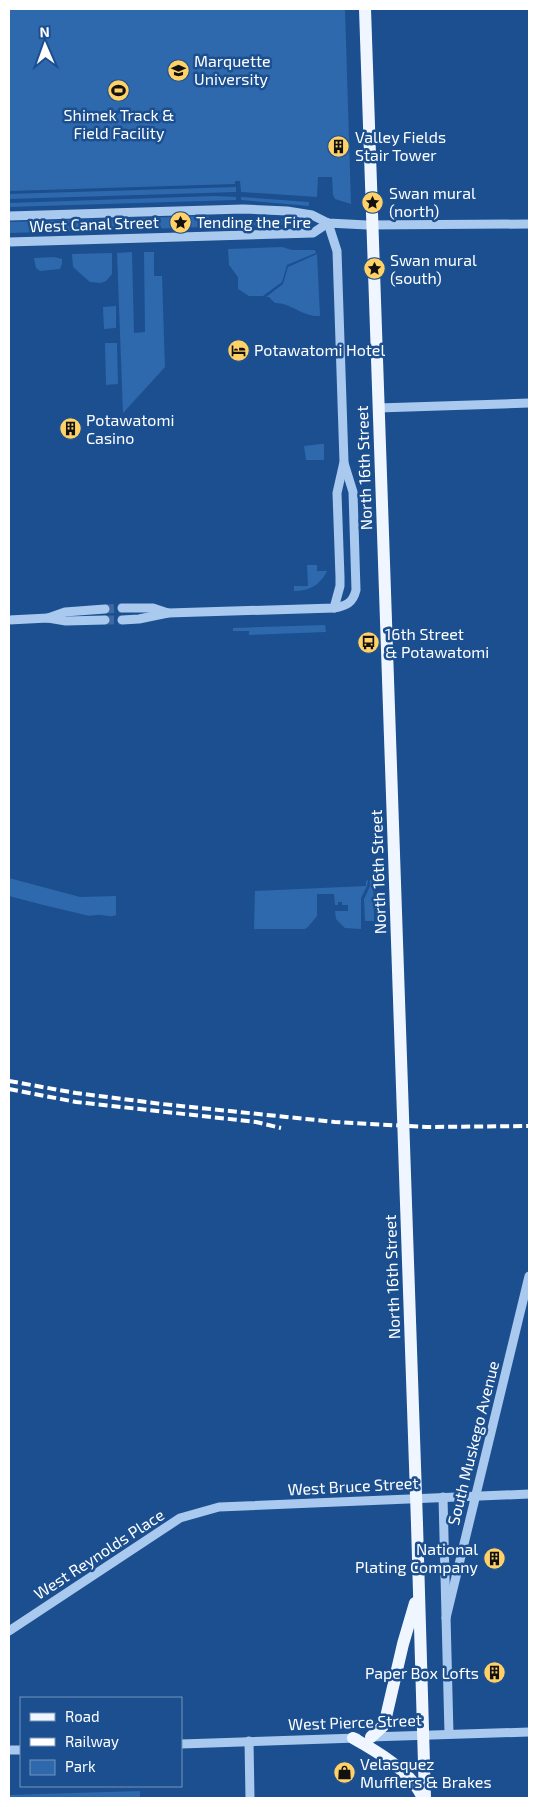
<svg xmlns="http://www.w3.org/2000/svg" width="538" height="1807" viewBox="0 0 538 1807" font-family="'Exo 2',sans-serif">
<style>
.green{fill:#2e69ad}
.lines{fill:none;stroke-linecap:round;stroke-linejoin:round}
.minor-tunnel{stroke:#3d69a0;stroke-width:9;stroke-dasharray:9 4.5;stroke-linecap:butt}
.minor{stroke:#a9c9ee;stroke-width:9}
.major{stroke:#f0f6ff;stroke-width:12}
.rail{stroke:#fff;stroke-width:4;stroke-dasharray:9 4;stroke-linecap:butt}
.major-bridge{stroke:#f0f6ff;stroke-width:12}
.labels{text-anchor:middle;stroke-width:5;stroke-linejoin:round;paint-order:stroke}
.poi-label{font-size:16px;fill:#fff;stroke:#1b4f8f;text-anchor:start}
.street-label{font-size:16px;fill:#fff;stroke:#1b4f8f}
</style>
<rect width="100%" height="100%" fill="#1b4f8f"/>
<g class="green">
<polygon points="9,9 345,9 351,204 335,199 333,195 332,177 318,177 317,197 241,192 240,181 235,181 235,184 9,191"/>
<polygon points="236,187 236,192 9,199 9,194"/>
<polygon points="215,196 236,197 236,200 9,207 9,203"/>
<polygon points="241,197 309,202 309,206 241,200"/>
<polygon points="208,216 210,219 207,227 9,233 9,222"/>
<polygon points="283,219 305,221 305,224 232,226 231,223"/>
<polygon points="282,247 292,250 315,250 316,253 287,265 282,282 263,296 249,296 238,289 238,277 229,265 228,249"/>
<polygon points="132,252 134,333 145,332 144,252 154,252 154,276 162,276 165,367 123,413 117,253"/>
<polygon points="112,253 112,274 106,281 101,283 90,282 73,267 72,254"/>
<path d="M317,254L320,316C302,317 292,303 275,303L269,297H266L283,284L288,267Z"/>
<polygon points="54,257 62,259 62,264 60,269 40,271 36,268 34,258"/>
<polygon points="116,306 116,328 104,329 103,307"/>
<polygon points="117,343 118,384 106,385 105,343"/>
<polygon points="321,444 324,444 324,460 306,460 304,446"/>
<path d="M307,565H317V571H327L326,573C319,586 308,591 294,591V586H308Z"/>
<polygon points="325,625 326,632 249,635 249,631 233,631 233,628"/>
<path d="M9,878L80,897L116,896V915C109,918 107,915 101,915C96,914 91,917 85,915C61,909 34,903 9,896Z"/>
<polygon points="368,880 367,886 361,898 361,929 345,928 336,919 335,911 348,911 348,905 342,905 342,902 338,902 338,905 335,905 334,894 317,894 317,916 308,927 305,929 254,929 255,891 366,886 366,881"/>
<polygon points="370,880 373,880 374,921 365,921 364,899 370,886"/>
<polygon points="140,1791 140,1798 9,1798 9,1795"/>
</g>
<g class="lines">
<g class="minor-tunnel">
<polyline points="105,609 122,608"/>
<polyline points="105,620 122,620"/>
</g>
<g class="minor">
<polyline points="9,216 243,209 287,211 312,215 328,223 367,225 529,224"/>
<polyline points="328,223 337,251 344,462 337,493 340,577 340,586 334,608"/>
<polyline points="9,242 313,233 328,223"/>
<polyline points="378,408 529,403"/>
<polyline points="122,608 153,608 168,613"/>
<polyline points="48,618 65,612 105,609"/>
<polyline points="9,620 48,618 66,621 105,620"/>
<path d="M122,620L139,619L168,613L334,608C346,606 353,603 356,590L353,492L344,463"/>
<polyline points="443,1497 449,1734"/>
<polyline points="446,1618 529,1276"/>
<polyline points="9,1631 180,1518 219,1507 529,1494"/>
<polyline points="370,1737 529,1732"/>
<polyline points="249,1741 250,1798"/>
<polyline points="181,1744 357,1738"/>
<polyline points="9,1750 21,1750"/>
</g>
<g class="major">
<polyline points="417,1524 425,1798"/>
<polyline points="371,1737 383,1726 386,1717 403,1644 415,1603"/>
<path d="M353,1738C378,1752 409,1770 422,1796"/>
</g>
<g class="rail">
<polyline points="9,1081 76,1093 162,1104 335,1122 426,1127 529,1126"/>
<polyline points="9,1089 76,1102 256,1122 281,1128"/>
</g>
<polyline class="major-bridge" points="365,9 417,1524"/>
</g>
<defs>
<symbol id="university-disc" viewBox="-11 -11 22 22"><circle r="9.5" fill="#ffd166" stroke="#1b4f8f"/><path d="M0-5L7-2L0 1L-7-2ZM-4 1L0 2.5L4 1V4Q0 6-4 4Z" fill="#111"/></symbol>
<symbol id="stadium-disc" viewBox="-11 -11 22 22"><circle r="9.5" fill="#ffd166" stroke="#1b4f8f"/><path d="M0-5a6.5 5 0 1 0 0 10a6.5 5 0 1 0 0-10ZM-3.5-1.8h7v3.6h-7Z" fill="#111"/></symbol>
<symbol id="building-disc" viewBox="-11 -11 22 22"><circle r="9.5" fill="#ffd166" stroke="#1b4f8f"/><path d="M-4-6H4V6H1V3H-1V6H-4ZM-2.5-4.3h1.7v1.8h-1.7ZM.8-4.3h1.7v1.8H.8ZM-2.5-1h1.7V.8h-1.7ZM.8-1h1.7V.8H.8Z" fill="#111"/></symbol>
<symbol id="sight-disc" viewBox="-11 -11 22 22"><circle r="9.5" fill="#ffd166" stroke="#1b4f8f"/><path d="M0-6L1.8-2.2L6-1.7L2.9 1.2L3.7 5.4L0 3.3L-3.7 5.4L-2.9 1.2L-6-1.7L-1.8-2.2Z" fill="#111"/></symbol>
<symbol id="hotel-disc" viewBox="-11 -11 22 22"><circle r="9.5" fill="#ffd166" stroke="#1b4f8f"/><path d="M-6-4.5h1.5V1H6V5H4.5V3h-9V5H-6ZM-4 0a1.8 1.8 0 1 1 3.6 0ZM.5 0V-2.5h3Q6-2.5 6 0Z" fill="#111"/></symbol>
<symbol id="bus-disc" viewBox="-11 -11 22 22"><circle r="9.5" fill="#ffd166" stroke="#1b4f8f"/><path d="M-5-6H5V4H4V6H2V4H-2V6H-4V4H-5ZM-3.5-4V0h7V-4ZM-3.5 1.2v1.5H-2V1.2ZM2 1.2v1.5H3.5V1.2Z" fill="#111"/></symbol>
<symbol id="shop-disc" viewBox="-11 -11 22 22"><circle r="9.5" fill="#ffd166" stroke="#1b4f8f"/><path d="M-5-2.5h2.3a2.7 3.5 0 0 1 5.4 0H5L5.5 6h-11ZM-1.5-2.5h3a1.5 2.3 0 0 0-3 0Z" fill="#111"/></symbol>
</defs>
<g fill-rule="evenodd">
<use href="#university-disc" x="166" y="58" width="25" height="25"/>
<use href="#stadium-disc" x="106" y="78" width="25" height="25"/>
<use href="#building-disc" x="326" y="134" width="25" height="25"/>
<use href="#sight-disc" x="360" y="190" width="25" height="25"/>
<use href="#sight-disc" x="168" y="210" width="25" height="25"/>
<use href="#sight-disc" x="362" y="256" width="25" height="25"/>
<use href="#hotel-disc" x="226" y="338" width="25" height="25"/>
<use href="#building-disc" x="58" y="416" width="25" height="25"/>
<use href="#bus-disc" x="356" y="630" width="25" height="25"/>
<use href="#building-disc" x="482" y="1546" width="25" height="25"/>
<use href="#building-disc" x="482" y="1660" width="25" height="25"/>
<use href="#shop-disc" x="332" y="1760" width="25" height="25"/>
</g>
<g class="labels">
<g class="poi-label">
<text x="194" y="67">Marquette<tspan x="194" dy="18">University</tspan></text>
<text x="119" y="121" text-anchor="middle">Shimek Track &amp;<tspan x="119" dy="18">Field Facility</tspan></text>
<text x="355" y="143">Valley Fields<tspan x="355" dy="18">Stair Tower</tspan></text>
<text x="389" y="199">Swan mural<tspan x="389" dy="18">(north)</tspan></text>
<text x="196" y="228">Tending the Fire</text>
<text x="390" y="266">Swan mural<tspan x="390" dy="18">(south)</tspan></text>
<text x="254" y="356">Potawatomi Hotel</text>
<text x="86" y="426">Potawatomi<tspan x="86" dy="18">Casino</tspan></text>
<text x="385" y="640">16th Street<tspan x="385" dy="18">&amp; Potawatomi</tspan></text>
<text x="478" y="1555" text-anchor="end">National<tspan x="478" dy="18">Plating Company</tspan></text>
<text x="479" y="1679" text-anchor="end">Paper Box Lofts</text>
<text x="360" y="1770">Velasquez<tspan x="360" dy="18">Mufflers &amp; Brakes</tspan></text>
</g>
<g class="street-label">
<text transform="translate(94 224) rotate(-2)" y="6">West Canal Street</text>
<text transform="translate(364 468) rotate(-92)" y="6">North 16th Street</text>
<text transform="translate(378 872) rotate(-92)" y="6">North 16th Street</text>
<text transform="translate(392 1277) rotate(-92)" y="6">North 16th Street</text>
<text transform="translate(473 1443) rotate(-76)" y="6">South Muskego Avenue</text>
<text transform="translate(353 1486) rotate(-3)" y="6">West Bruce Street</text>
<text transform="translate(99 1554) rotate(-33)" y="6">West Reynolds Place</text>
<text transform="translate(355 1722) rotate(-2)" y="6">West Pierce Street</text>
</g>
</g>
<rect width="538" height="1807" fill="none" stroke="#ffffff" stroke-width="20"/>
<rect x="20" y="1697" width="162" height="90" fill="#1b4f8f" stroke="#7695bc"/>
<rect x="30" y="1713" width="25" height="8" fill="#f0f6ff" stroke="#7695bc"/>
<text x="65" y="1722" font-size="15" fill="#ffffff">Road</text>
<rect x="30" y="1738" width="25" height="8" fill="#ffffff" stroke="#7695bc"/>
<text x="65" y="1747" font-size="15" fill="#ffffff">Railway</text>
<rect x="30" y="1760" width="25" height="15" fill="#2e69ad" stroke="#7695bc"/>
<text x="65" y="1772" font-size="15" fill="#ffffff">Park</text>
<g transform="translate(45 45) rotate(358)" stroke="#1b4f8f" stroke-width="4" paint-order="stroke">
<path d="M0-4L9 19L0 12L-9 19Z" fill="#ffffff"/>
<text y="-8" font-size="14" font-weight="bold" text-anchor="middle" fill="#ffffff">N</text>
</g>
</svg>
